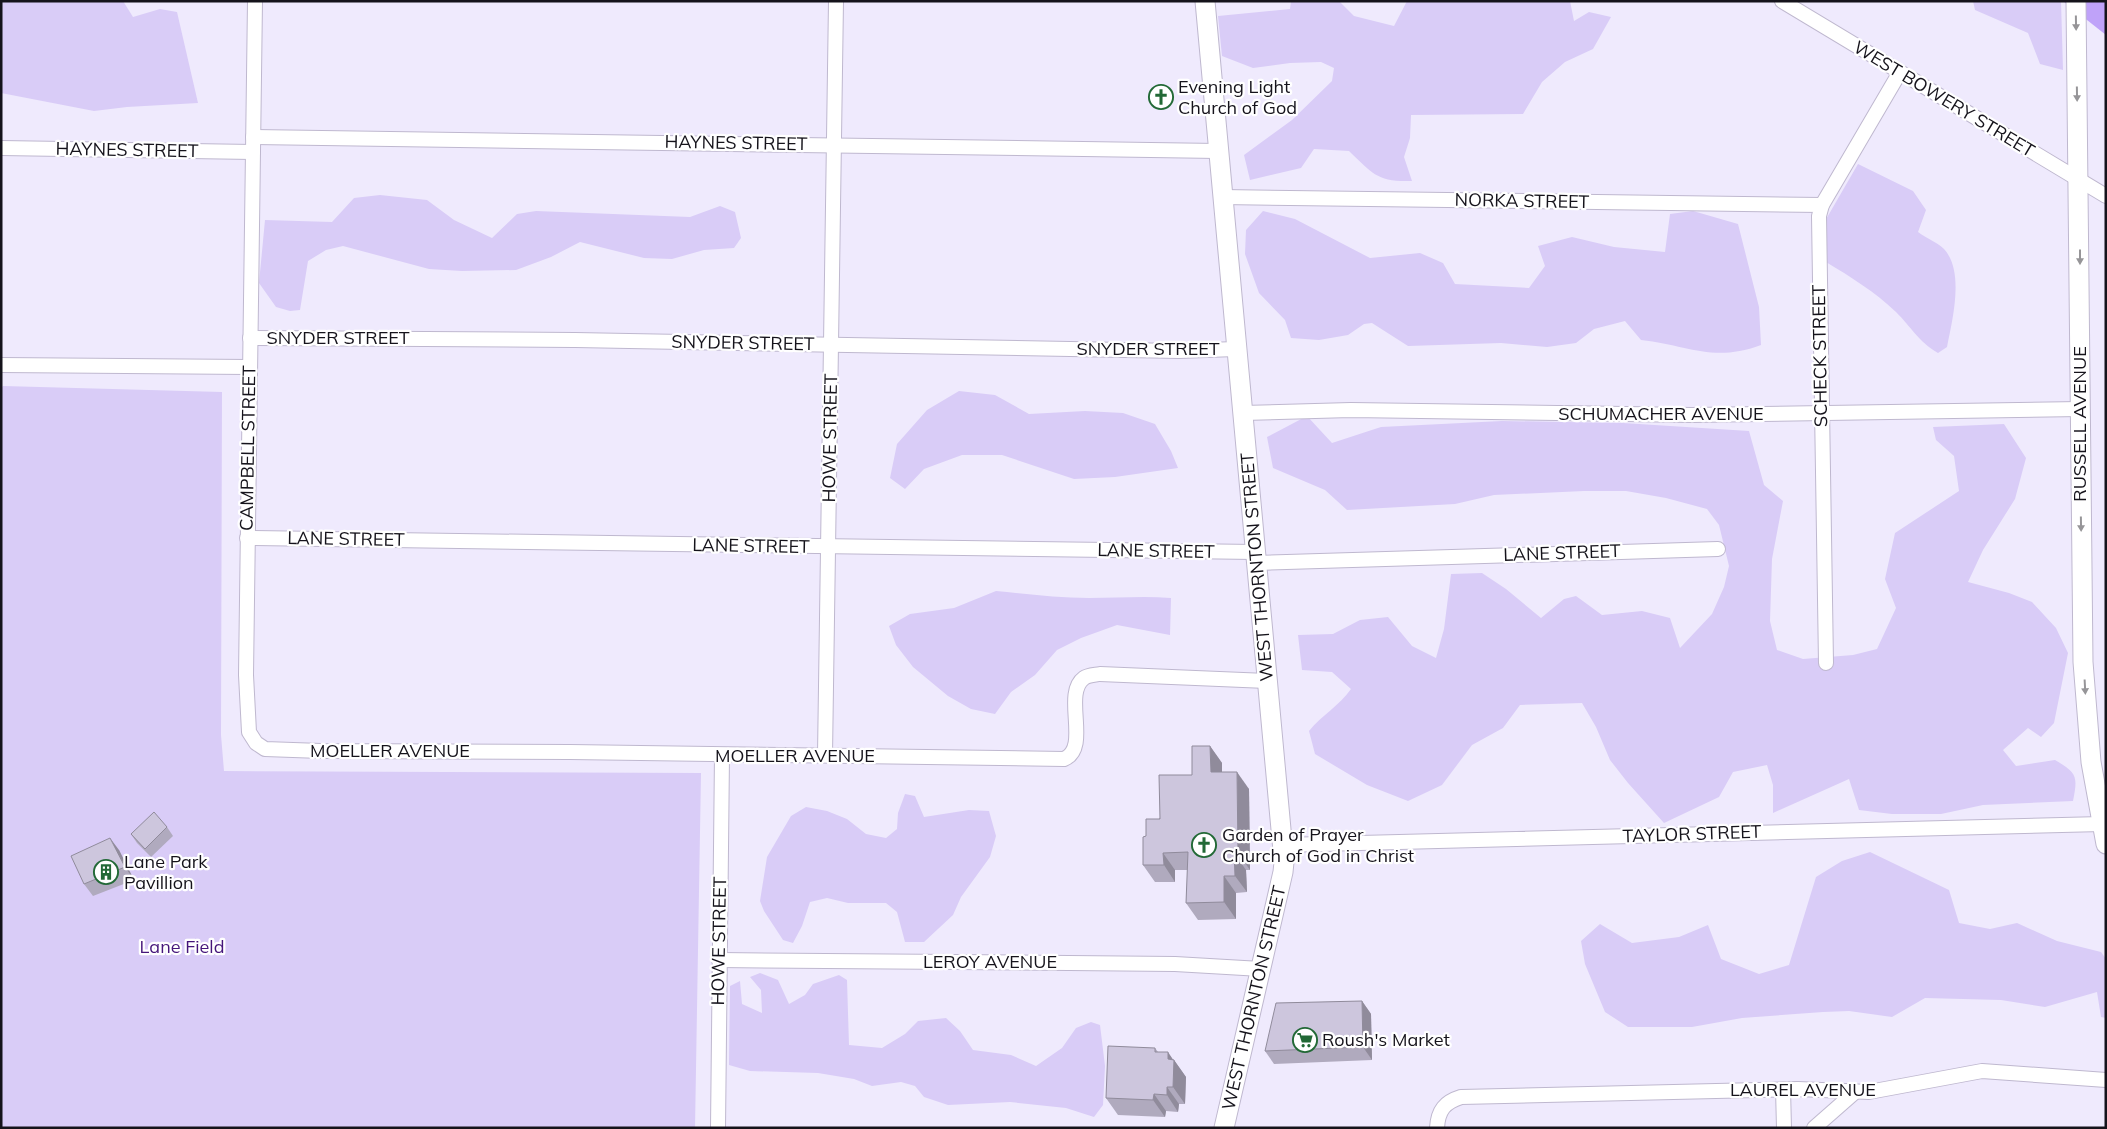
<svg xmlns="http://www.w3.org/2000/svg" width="2107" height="1129" viewBox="0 0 2107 1129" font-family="Mulish,sans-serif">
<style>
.green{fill:#d9ccf7}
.water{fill:#bfa2f9}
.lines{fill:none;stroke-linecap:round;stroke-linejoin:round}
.street-casing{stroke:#bfb8cf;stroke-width:16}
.secondary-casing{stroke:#bfb8cf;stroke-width:21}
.street{stroke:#fff;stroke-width:14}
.secondary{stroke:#fff;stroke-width:19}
.wall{fill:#b0aabe}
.shaded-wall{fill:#908b9b}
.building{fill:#cdc6dd;stroke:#908b9b}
.oneway{fill:#969598}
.labels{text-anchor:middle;stroke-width:4.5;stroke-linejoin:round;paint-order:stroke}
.poi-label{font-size:18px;fill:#15131b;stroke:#fff;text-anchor:start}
.street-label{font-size:18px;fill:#15131b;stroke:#fff}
.park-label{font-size:18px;fill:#45157a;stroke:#fff}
</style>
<rect width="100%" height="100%" fill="#efeafd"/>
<g class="green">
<polygon points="1,1 123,1 133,17 160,9 177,12 198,103 127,107 94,111 1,93"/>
<path d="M1291,1H1339L1354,16L1394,26L1407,1H1570L1574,21L1589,12L1611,17L1593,49L1565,62L1542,82L1523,114L1411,115L1410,138L1404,157L1412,181C1377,182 1373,174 1349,151L1314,149L1301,168L1250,180L1244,155L1292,120L1332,81L1334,68L1321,62L1290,63L1253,68L1222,56L1218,16L1290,9Z"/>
<polygon points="1973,1 2061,1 2063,70 2040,64 2028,33 1975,10"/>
<path d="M1858,164L1913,191L1926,210L1918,232C1926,238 1937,242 1944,249C1965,272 1952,321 1947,347L1938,353C1918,341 1912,328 1896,312C1875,292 1851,277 1826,262L1825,221Z"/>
<polygon points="380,195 427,200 454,220 492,238 517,214 536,211 690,217 720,206 735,212 741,238 734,248 704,250 672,259 644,258 580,242 551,257 516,270 462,271 429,269 343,246 326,250 308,261 300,310 290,311 276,307 259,283 265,220 332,222 354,198"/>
<path d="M1263,211L1295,219L1370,258L1420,253L1443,263L1455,284L1529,288L1545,266L1538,246L1572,237L1614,247L1665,252L1670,214L1693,211L1738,224L1759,307L1761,345C1713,363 1688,345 1641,340L1625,321L1594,329L1576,343L1547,347L1501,343L1408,346L1372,323L1364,324L1348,335L1319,340L1291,338L1285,320L1259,293L1245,254L1246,230Z"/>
<polygon points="3,386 222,392 221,735 224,771 701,773 695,1128 1,1128 1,388"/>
<polygon points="959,391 995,395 1029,414 1085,411 1123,413 1155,424 1171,451 1178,468 1115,477 1074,479 1002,455 962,455 924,469 905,489 890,478 897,444 927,410"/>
<path d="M1307,416L1332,443L1381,427L1502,421L1623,423L1749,431L1764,485L1783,501L1772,559L1770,621L1777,650L1803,659L1853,655L1877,649L1896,608L1885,579L1895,533L1959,491L1954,456L1936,440L1933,427L2004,424L2026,458L2015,499L1983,550L1968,582L2009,593L2032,602L2056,628L2068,653L2054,723L2041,737L2028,728L2003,750L2016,766L2055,760C2077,773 2078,776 2073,801L1983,805L1941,814H1892L1859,810L1849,779L1773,813V785L1767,765L1733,772L1719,797L1664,823L1628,783L1610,760L1596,727L1582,703L1520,705L1503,728L1472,745L1442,785L1408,801L1367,785L1315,754L1309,731C1322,715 1339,706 1351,689L1332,672L1302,670L1298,635L1333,634L1360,620L1388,617L1412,646L1436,658L1444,629L1451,574L1482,573L1506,589L1541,618L1564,599L1576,596L1602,615L1642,611L1670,618L1680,648L1712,614L1724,587L1729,566L1719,525L1707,509L1666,498L1626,491H1584L1494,495L1455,504L1347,510L1325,490L1273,468L1267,437Z"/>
<path d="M996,591C1027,594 1058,598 1089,598C1117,598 1144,596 1171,598L1170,635L1117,625L1081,638L1057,650L1035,675L1011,692L995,714L971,709L948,696L913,667L896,645L889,626L910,614L954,608Z"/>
<polygon points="905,794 915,796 924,817 969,810 989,811 996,836 990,857 961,897 953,915 924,942 905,942 897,912 886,903 848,903 827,898 810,902 802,926 793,943 783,940 764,911 760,901 767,857 791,816 806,807 827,811 847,819 866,834 886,838 897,829 898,813"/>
<polygon points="1870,852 1949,890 1959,923 1990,929 2017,923 2057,941 2101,952 2106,959 2106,1018 2101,1017 2097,992 2045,1007 2001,1000 1925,998 1892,1017 1849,1011 1823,1012 1742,1018 1692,1027 1628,1027 1605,1012 1585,964 1581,941 1600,924 1632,943 1679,937 1708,925 1721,959 1759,974 1789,965 1816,877 1842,861"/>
<polygon points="760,973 778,980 789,1004 805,995 813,984 839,975 847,980 849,1045 882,1048 905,1034 918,1021 946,1018 960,1031 973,1050 1011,1055 1036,1066 1062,1048 1076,1028 1091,1022 1100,1025 1105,1066 1103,1105 1094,1117 1066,1108 1010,1102 948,1105 924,1097 915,1086 901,1082 872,1086 854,1079 818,1073 750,1071 729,1065 730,986 740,981 742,1004 762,1013 761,990 750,977"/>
</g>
<polygon class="water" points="2063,1 2106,1 2106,35"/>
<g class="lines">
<defs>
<g id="street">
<path d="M255,1L246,675L249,732L256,743L265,749L321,751L570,752L1064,759C1091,748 1062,694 1084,678C1088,675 1095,675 1100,674L1267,681"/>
<polyline points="1782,1 2106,196"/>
<polyline points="253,137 1218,151"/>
<polyline points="1,148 253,152"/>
<polyline points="1222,197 1822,205"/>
<polyline points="250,338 575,340 1179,351 1236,349"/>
<polyline points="1,365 249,367"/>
<polyline points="1243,413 1351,410 1692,415 2080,409"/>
<polyline points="247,538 1255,552"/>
<polyline points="1256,563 1718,549"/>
<polyline points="1826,663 1819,216 1822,205 1900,72"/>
<polyline points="825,755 836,1"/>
<polyline points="1282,845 2102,824"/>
<polyline points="719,960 1175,964 1261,969"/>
<polyline points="1783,1089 1784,1128"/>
<polyline points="718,1128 722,755"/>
<path d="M1437,1128C1438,1110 1445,1102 1461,1097L1798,1089L1869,1092L1982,1071L2106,1080"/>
<polyline points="1814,1128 1855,1092"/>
</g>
<g id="secondary">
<polyline points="1205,1 1284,862 1283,872 1224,1128"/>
<polyline points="2076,1 2083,662 2091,762 2106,844"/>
</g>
</defs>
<use href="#street" class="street-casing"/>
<use href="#secondary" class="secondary-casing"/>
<use href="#street" class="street"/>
<use href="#secondary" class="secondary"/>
</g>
<g class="wall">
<polygon points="1210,746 1222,763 1222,772 1249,789 1250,870 1246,870 1247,892 1236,893 1236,919 1198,920 1186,903 1188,870 1175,870 1175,882 1155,882 1143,865 1146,836 1192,775"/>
<polygon points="167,827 173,836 151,857 137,843 131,834"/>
<polygon points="119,850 134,880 93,896 84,884"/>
<polygon points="1362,1001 1371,1014 1372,1060 1274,1064 1265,1051"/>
<polygon points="1155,1048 1158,1052 1174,1060 1186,1077 1185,1104 1179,1104 1178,1112 1166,1111 1165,1117 1118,1115 1106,1098"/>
</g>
<g class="shaded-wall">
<polygon points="1210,746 1222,763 1222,789 1211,772"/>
<polygon points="1237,772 1249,789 1250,870 1238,853"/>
<polygon points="110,838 119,850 134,880 125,867"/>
<polygon points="1163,853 1175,870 1175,882 1164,865"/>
<polygon points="1234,853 1246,870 1247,892 1235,876"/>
<polygon points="1224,876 1236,893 1236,919 1224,902"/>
<polygon points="1362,1001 1371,1014 1372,1060 1363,1047"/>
<polygon points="1168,1052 1174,1061 1174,1060 1186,1077 1185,1104 1173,1087 1168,1059"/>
<polygon points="1167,1087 1179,1104 1178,1112 1167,1095"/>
<polygon points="1154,1094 1166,1111 1165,1117 1153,1100"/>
</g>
<g class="building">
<polygon points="1192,746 1210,746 1211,772 1237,772 1238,853 1234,853 1235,876 1224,876 1224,902 1186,903 1188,852 1163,853 1164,865 1143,865 1143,837 1146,836 1146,819 1160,819 1159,775 1192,775"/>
<polygon points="154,812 167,827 145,849 131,834"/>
<polygon points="110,838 125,867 84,884 71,856"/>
<polygon points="1362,1001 1363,1047 1265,1051 1276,1003"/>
<polygon points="1108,1046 1155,1048 1155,1052 1168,1052 1168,1059 1174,1060 1173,1087 1167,1087 1167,1095 1154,1094 1153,1100 1106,1098"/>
</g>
<defs><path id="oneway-solid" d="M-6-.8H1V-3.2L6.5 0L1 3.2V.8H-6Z" transform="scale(1.25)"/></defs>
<g class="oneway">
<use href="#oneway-solid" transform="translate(2076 23) rotate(89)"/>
<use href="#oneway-solid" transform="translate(2077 94) rotate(89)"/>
<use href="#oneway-solid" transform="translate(2080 257) rotate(90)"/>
<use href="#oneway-solid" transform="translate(2081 524) rotate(89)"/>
<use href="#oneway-solid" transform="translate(2085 687) rotate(87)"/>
</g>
<defs>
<symbol id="church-ring" viewBox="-11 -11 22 22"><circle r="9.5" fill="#fff" stroke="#226936" stroke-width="1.5"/><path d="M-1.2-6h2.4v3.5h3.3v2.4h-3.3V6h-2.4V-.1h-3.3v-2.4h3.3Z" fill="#226936"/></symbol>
<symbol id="building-ring" viewBox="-11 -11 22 22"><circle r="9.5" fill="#fff" stroke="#226936" stroke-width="1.5"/><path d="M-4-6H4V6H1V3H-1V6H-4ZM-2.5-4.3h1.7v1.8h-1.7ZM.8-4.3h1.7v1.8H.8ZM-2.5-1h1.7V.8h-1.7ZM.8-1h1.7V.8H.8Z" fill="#226936"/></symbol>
<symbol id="supermarket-ring" viewBox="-11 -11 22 22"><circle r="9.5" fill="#fff" stroke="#226936" stroke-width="1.5"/><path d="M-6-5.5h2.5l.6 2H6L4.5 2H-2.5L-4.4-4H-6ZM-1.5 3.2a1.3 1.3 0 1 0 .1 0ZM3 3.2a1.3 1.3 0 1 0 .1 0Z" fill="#226936"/></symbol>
</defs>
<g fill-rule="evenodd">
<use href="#church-ring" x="1147" y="83" width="28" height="28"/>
<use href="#church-ring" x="1190" y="831" width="28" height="28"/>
<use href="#building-ring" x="92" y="858" width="28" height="28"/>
<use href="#supermarket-ring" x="1291" y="1026" width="28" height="28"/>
</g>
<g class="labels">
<g class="poi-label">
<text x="1178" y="93">Evening Light<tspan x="1178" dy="21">Church of God</tspan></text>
<text x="1222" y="841">Garden of Prayer<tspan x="1222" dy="21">Church of God in Christ</tspan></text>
<text x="124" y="868">Lane Park<tspan x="124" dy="21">Pavillion</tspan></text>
<text x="1322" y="1046">Roush's Market</text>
</g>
<g class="street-label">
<text transform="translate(1944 99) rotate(31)" y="6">WEST BOWERY STREET</text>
<text transform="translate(736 143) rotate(1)" y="6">HAYNES STREET</text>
<text transform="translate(127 150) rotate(1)" y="6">HAYNES STREET</text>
<text transform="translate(1522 201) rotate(1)" y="6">NORKA STREET</text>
<text x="338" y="344">SNYDER STREET</text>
<text transform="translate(743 343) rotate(1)" y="6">SNYDER STREET</text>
<text x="1148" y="355">SNYDER STREET</text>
<text transform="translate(1820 356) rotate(-91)" y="6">SCHECK STREET</text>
<text x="1661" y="420">SCHUMACHER AVENUE</text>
<text transform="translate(2080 424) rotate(-90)" y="6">RUSSELL AVENUE</text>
<text transform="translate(830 438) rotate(-89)" y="6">HOWE STREET</text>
<text transform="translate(248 448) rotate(-89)" y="6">CAMPBELL STREET</text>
<text transform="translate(346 539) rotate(1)" y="6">LANE STREET</text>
<text transform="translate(751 546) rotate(1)" y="6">LANE STREET</text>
<text transform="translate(1156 551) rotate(1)" y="6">LANE STREET</text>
<text transform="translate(1562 553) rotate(-2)" y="6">LANE STREET</text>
<text transform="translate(1257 567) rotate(-95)" y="6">WEST THORNTON STREET</text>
<text x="390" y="757">MOELLER AVENUE</text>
<text x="795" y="762">MOELLER AVENUE</text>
<text transform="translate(1692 834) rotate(-2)" y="6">TAYLOR STREET</text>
<text transform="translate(719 941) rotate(-89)" y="6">HOWE STREET</text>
<text x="990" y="968">LEROY AVENUE</text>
<text transform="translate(1254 998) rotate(-77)" y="6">WEST THORNTON STREET</text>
<text x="1803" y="1096">LAUREL AVENUE</text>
</g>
<g class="park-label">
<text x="182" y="953">Lane Field</text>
</g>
</g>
<rect width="2107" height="1129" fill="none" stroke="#15131b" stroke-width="5"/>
</svg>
